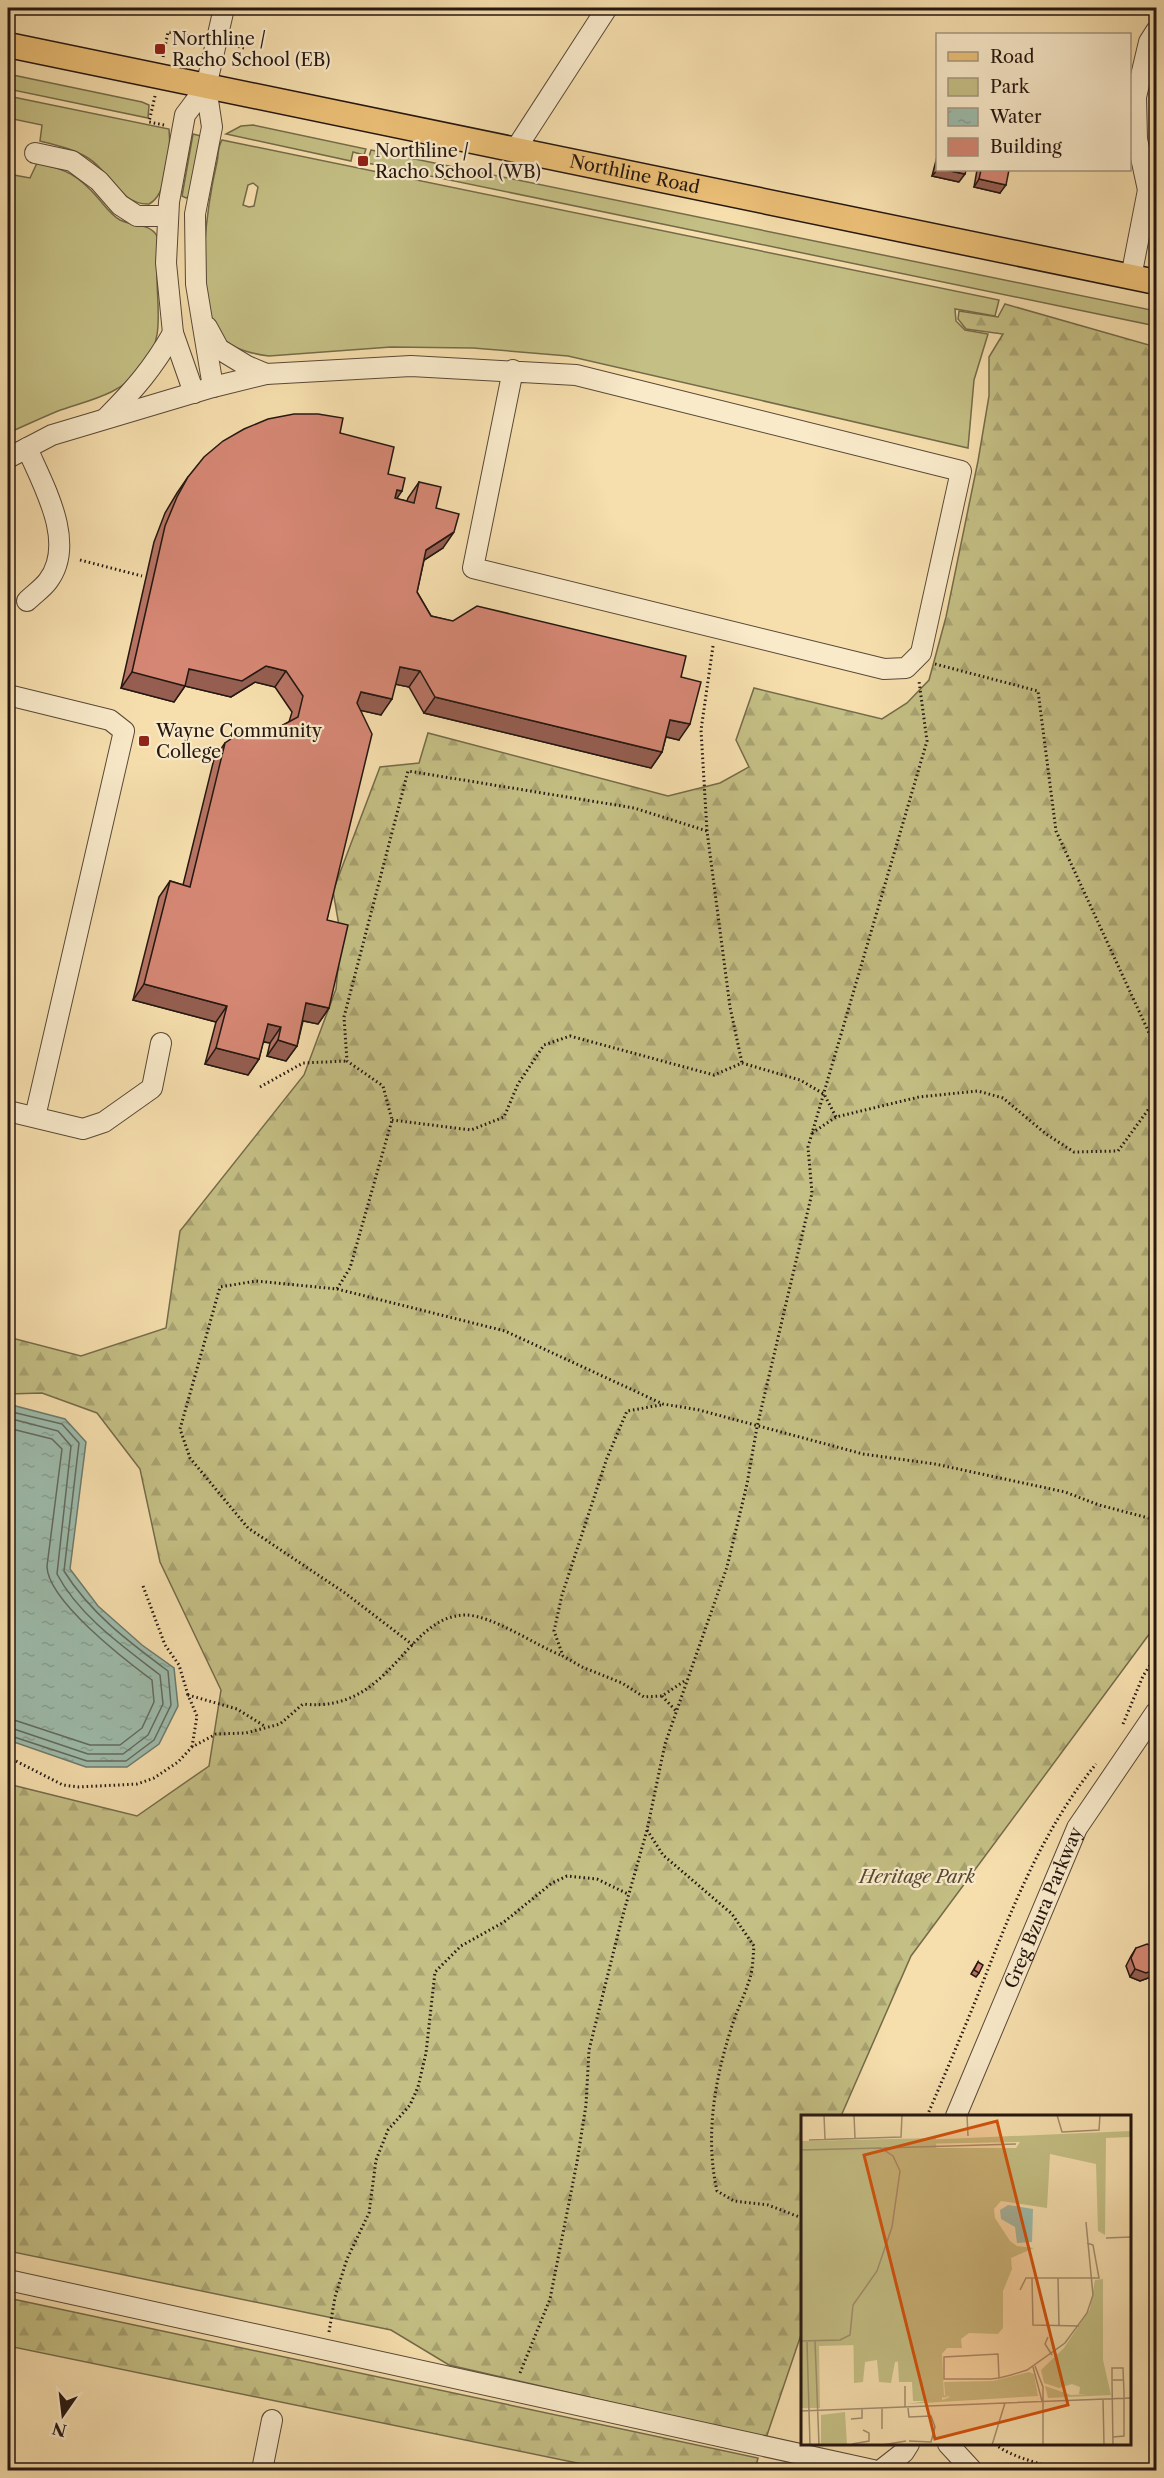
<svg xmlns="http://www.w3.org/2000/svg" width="1164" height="2478" viewBox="0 0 1164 2478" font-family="'Libre Caslon Text',serif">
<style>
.green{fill:#c4bf84;stroke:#746b4a;stroke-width:1.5;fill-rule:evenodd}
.forest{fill:url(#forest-firs);stroke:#746b4a;stroke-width:1.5}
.water{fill:url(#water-ripples);stroke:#6d7a6e;stroke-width:1.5}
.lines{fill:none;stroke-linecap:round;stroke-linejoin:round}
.shore{stroke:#616a5e;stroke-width:1.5}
.minor-casing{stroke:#594938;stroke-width:22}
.major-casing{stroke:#251711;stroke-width:27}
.path{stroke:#251711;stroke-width:3;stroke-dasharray:1.5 3;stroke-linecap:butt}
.minor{stroke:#f9eaca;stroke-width:20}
.major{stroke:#ebbf76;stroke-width:24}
.wall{fill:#b77464;stroke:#251711;stroke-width:1.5}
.shaded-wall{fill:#955e51;stroke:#251711;stroke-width:1.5}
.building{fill:#d58774;stroke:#251711;stroke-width:1.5}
.poi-dot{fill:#8f2418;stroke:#f9eaca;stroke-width:2}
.labels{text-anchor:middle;stroke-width:4.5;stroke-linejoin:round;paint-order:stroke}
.poi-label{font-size:18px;fill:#251711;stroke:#f9eaca;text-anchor:start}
.street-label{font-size:18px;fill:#251711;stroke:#f9eaca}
.park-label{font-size:18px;font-style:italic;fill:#554934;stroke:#f9eaca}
.inset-road{fill:none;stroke:#a28e6f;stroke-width:1.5}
.view{fill:#d4520c;fill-opacity:0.15;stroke:#d4520c;stroke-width:3}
.inset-edge{fill:none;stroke:#251711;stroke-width:3}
</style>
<defs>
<pattern id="forest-firs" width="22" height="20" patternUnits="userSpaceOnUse" patternTransform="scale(1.5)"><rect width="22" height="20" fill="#c4bf84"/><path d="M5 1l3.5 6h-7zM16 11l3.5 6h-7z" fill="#a8a371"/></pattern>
<pattern id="water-ripples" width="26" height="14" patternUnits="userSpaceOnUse" patternTransform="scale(1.5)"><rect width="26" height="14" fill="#9dbcac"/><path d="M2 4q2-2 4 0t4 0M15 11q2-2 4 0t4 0" fill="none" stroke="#87a193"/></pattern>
</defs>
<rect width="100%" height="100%" fill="#f6dead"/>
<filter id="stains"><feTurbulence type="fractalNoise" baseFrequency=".00333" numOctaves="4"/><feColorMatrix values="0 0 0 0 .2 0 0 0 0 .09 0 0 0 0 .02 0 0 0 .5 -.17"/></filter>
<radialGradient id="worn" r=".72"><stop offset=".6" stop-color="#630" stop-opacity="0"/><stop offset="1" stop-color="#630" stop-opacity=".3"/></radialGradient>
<g class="green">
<polygon points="8,74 142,102 149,105 148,118 8,89"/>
<path d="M8,96L169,129C171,149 168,194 149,204C120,205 111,172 88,158C74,149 56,145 40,141L42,125L8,118Z"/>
<polygon points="253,125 366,149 364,155 353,152 351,161 226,134 241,126"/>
<polygon points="193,134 201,136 189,197 186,198 182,196"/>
<path d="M222,140L999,300L995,316L955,309L956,321L965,330L988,334L974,380L968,448L568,356L473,348L391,347L269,356C247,353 226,348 214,327C194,292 208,201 217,162C219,154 217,148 222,140ZM253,183L258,187L254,206L249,207L243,205L248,185Z"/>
<polygon points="371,150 1156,311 1156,326 367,163"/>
<path d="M37,163C66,169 78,175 98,198C105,206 111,215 120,220C132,226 150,223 157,236C162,246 157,265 157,276C157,310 165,340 142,368C120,395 89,400 58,411C41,418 24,426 8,433V174L30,178Z"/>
</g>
<g class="forest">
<polygon points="1005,304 1156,347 1156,1625 911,1956 841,2116 802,2116 802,2332 766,2438 449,2365 391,2330 8,2251 8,1784 137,1816 209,1766 221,1690 160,1562 140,1469 97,1413 42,1393 8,1394 8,1340 12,1338 81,1356 166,1328 180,1231 304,1075 336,989 341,937 333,891 380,767 419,763 428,733 668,796 720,783 749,767 736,740 754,688 882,719 907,703 929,680 946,617 978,461 989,396 989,357 1003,334 966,329 958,319 959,311 998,317"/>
<polygon points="8,2298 758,2458 755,2470 611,2470 8,2346"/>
</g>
<polygon class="water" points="8,1404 65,1419 86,1442 70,1569 98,1606 142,1645 174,1668 178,1706 159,1744 127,1767 86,1767 8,1740"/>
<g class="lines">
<g class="shore">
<path d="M8,1411L62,1424L79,1443L64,1571C90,1613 129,1642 168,1671L171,1705L154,1740L126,1761H87L8,1735"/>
<path d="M8,1418L58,1431L71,1446L57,1574C79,1616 124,1647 160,1675L163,1704L148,1735L123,1754H88L8,1727"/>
<path d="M8,1428L52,1439L62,1449L47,1566C47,1600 125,1660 152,1680L154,1702L142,1728L120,1745H90L8,1718"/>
</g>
<defs>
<g id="minor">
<polyline points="1156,31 1149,42 1136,97 1137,139 1148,190 1156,192"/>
<polyline points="515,150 607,8"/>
<polyline points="35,153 72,161 99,181 120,205 137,216 168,216"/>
<polyline points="1131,277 1148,190"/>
<polyline points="207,327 219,349 247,366 266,374"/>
<polyline points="213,387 196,284 195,214 212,127 206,87 224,8"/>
<polyline points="194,393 173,333 166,263 169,202 185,115 206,87"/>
<path d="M106,418C135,389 153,368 173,333"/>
<path d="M27,448C43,485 77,543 48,581C43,588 34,594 27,601"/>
<polyline points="8,458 52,435 213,387 266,374 411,366 576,375 961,471 921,653 906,668 884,669 473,568 513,370"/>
<polyline points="8,695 110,720 124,731 35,1117"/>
<polyline points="8,1111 83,1129 104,1122 152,1088 161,1043"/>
<path id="s1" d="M956,2116L1077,1828L1156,1712"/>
<polyline points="8,2280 873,2470"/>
<polyline points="948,2444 972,2470"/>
<polyline points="262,2470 272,2420"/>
<polyline points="881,2470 904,2452 909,2444"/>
</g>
<g id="major">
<path id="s2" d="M8,45L1156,282"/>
</g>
</defs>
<use href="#minor" class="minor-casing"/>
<use href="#major" class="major-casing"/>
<g class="path">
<polyline points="234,45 244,48"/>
<polyline points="163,57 168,32 199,38"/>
<polyline points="155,96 149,122 164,125"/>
<polyline points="80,560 142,576"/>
<polyline points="713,646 701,730 707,831 730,1007 742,1063"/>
<polyline points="935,664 1038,691 1056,831 1156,1048"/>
<polyline points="260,1087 303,1063 347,1061"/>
<polyline points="392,1120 471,1130 504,1117 518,1084 544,1045 570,1036 714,1075 742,1063 800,1080 824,1094 836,1117"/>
<polyline points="812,1133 836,1117 919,1097 978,1091 1003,1098 1046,1134 1074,1152 1118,1151 1156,1099"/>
<polyline points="337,1289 505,1331 663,1404 699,1410 863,1454 935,1464 1065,1492 1099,1505 1156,1520"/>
<polyline points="661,1405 627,1411 607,1458 562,1595 554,1631 563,1656 582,1667 622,1683 644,1697 662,1696 686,1680"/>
<polyline points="143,1586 165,1645 179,1665 188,1695"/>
<polyline points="413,1645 345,1593 248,1528 190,1458 180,1429 220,1287 256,1281 337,1289 350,1268 392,1120 383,1086 347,1061 344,1017 408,771 634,808 707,831"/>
<polyline points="662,1696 677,1712"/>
<polyline points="1123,1724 1143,1676 1156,1656"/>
<polyline points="192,1747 197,1716 188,1695 237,1709 266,1727"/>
<path d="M8,1757L63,1785L79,1787L137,1784L154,1778L178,1762L192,1747L216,1734L246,1733L280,1724L303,1704C392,1714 405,1616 465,1615C493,1615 536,1646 563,1656"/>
<path d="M647,1830L663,1855L732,1914L754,1946C753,1956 753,1968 750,1978C746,1991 740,2004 735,2017C716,2072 704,2133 717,2191L734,2201L768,2205L802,2218"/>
<polyline points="1151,1948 1156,1940"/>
<path d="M927,2116C946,2072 965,2027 983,1982C1013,1905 1044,1828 1096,1764"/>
<polyline points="329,2332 335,2297 347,2259 369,2213 376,2160 388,2130 410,2105 418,2087 426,2053 435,1972 461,1946 504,1922 552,1883 567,1876 597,1879 628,1894"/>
<polyline points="520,2373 550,2299 577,2162 586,2105 589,2050 621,1922 647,1830 665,1744 727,1567 747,1484 757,1427 812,1193 808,1147 927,741 919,681"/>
<path d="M995,2444C1012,2458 1036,2461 1056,2470"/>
</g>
<use href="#minor" class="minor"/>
<use href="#major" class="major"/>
</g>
<g class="wall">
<polygon points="938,153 938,170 959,182 932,176"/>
<polygon points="977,170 1009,170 1000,193 974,187"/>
<polygon points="340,433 388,474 397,499 407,501 408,498 419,482 436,508 443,548 424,560 417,592 431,616 681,677 679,740 666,737 662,752 651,768 424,713 409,687 396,684 381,715 360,710 327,920 329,1008 318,1024 303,1021 297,1046 286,1061 267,1056 270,1043 263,1042 259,1059 248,1075 205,1064 216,1022 133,1000 159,897 170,881 183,885 214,759 225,743 272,731 289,722 292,712 275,687 255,682 231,697 185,686 174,702 121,688 154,542 165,513 177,493 188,477"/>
<polygon points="1136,1948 1151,1977 1140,1981 1130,1977 1126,1966 1131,1956"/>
<polygon points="978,1962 979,1973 976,1977 971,1974"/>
</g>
<g class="shaded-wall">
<polygon points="938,169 938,170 946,170 965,174 959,182 932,176"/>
<polygon points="979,179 1006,185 1000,193 974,187"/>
<polygon points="397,490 402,491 391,507"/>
<polygon points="454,532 443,548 415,566 426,550"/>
<polygon points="266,666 286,671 275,687 255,682 231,697 185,686 174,702 121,688 132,672"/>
<polygon points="400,667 420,671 409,687 389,683"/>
<polygon points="361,692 392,699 381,715 350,708"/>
<polygon points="435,697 662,752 651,768 424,713"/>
<polygon points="670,720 690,724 679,740 659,735"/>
<polygon points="144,984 227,1006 216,1022 133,1000"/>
<polygon points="306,1003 329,1008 318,1024 295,1019"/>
<polygon points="268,1024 281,1027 270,1043 256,1040"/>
<polygon points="278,1040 297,1046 286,1061 267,1056"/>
<polygon points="216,1048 259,1059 248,1075 205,1064"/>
<polygon points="1135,1969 1156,1969 1151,1977 1140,1981 1130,1977"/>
</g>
<g class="building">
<polygon points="946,170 966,170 965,174"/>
<polygon points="981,170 1009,170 1006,185 979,179"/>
<polygon points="294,414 318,414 343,418 340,433 394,447 388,474 405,478 402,491 397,490 395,498 414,503 419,482 441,487 436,508 459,514 454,532 426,550 417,592 431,616 453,621 477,606 686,656 681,677 701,682 690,724 670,720 662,752 435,697 420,671 400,667 392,699 361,692 357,703 372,734 327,920 348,925 329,1008 306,1003 297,1046 278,1040 281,1027 268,1024 259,1059 216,1048 227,1006 144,984 170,881 190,887 225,743 250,726 272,731 298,717 303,696 286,671 266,666 242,681 189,669 185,686 132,672 165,526 177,497 188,477 204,457 223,441 244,429 268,419"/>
<polygon points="1147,1944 1156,1948 1156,1969 1146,1973 1135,1969 1131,1958 1136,1948"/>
<polygon points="978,1962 983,1965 979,1973 974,1970"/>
</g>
<g class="poi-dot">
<rect x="154" y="43" width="12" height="12" rx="3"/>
<rect x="357" y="155" width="12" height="12" rx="3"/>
<rect x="138" y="735" width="12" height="12" rx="3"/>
</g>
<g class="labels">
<g class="poi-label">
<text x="172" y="45">Northline /<tspan x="172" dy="21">Racho School (EB)</tspan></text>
<text x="375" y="157">Northline /<tspan x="375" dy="21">Racho School (WB)</tspan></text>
<text x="156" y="737">Wayne Community<tspan x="156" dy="21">College</tspan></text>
</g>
<g class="street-label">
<text dy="6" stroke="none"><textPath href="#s2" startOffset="640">Northline Road</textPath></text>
<text dy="6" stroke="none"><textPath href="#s1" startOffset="226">Greg Bzura Parkway</textPath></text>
</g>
<g class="park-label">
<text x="917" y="1883">Heritage Park</text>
</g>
</g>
<g transform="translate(801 2115)">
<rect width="330" height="330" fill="#f6dead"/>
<path d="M135,23L141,285L149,282L144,280L143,267L192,266L228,257L233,259L237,281L106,289L126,286H112L111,267H98L96,229L18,231L19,293H0V26ZM302,164V245L310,280L247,283L244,271L270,280L287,279H278L279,272L271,269L258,273L243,268L240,255L263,233L264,237L263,233L289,194L294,165ZM44,297L46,330H20V300Z" fill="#c4bf84"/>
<path d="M330,16V22L305,23L304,120L297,116L295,49L249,39L246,93L200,86L193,94L194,103L209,126L216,131L233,133L210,143L211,154L202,176V213L197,219L168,218L160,224L161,233H146L141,239L143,280L148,282L125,284L114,279L112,266H100L101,246L94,247L90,268L78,267L76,245L64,247L62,267L53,268L52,196L84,147L107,92L111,66L110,33H215L219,27L110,29L120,25Z" fill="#c4bf84"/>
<path d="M207,90L232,94L231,127L216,128L214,112L200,104L199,95Z" fill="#9dbcac"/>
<path class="inset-road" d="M23,0L24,24M53,0L54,23M166,0L167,21M256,0L261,17L298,15L299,0M8,25L100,22L101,0M82,33L215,29M0,35L80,33L92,41L99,56L91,112L76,156L52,190L49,220L39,225L0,226M305,123L330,122M231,163L232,210L278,211M257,163L258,211M219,175L225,163H298L292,130L286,128M247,222L244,229L251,240M14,226L18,330M6,227L9,330M234,251L242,272V330M232,252L241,286M198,263L197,239L143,242V264H190L198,263L210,260L226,255L264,228L286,198L292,180L285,107M311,266L312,330M104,271V292M302,284L303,330M81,293V314M107,293L108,302L130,301L134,312L130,327L108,326M0,296L330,283M50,304L61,303V294M312,322L323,321V278L322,253H311V265H322M51,329L68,326V318L62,315M81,330L105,326M191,330L204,288"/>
<path class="view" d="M196,6L267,290L134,324L63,40Z"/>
<rect width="330" height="330" class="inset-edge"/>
</g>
<rect width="1164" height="2478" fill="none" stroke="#f6dead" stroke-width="30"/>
<rect x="9" y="9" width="1146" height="2460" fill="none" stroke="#251711" stroke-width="3"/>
<rect x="15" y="15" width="1134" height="2448" fill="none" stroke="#251711" stroke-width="1.5"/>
<rect x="936" y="33" width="195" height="138" fill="#f9eaca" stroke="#a49680" stroke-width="1.5"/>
<rect x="948" y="52" width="30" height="9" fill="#ebbf76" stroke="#a49680" stroke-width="1.5"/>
<text x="990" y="63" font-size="18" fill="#251711">Road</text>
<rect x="948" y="78" width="30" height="18" fill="#c4bf84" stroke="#a49680" stroke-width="1.5"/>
<text x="990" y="93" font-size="18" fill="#251711">Park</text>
<rect x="948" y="108" width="30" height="18" fill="url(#water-ripples)" stroke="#a49680" stroke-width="1.5"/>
<text x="990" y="123" font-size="18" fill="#251711">Water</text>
<rect x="948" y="138" width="30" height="18" fill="#d58774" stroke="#a49680" stroke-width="1.5"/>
<text x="990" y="153" font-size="18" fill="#251711">Building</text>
<g transform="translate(63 2415) rotate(194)" stroke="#f9eaca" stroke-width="4.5" paint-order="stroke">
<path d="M0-4.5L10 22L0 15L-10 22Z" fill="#251711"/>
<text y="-9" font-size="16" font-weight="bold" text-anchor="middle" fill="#251711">N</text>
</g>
<rect width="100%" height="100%" filter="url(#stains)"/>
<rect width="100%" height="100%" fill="url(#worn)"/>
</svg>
